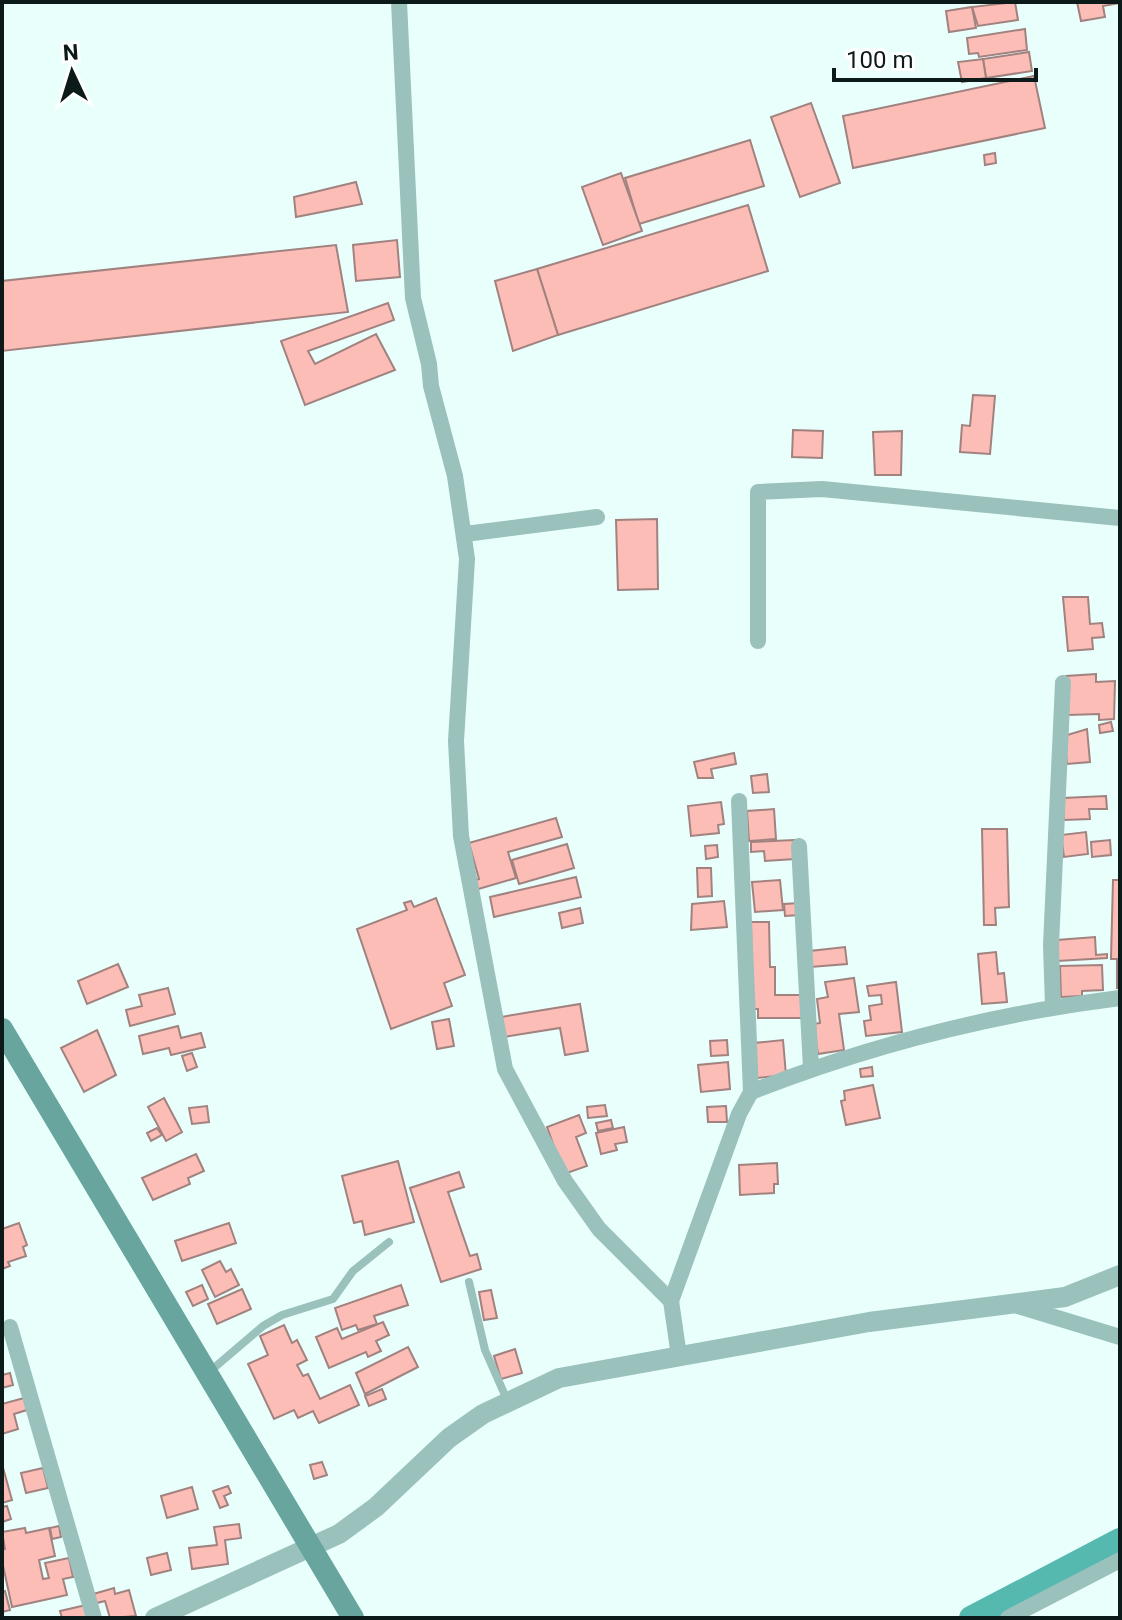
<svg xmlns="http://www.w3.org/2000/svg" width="1122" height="1620" viewBox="0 0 1122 1620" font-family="Roboto,sans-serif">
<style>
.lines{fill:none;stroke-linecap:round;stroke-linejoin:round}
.river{stroke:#56b9b0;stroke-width:24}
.building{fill:#fdbdb7;stroke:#a1827f;stroke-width:2}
.service{stroke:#9ac1bc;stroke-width:8}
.minor{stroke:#9ac1bc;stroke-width:16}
.tertiary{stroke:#9ac1bc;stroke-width:20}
.secondary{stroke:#68a59e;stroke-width:22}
</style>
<rect width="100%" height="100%" fill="#e8fffc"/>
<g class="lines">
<polyline class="river" points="971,1618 1120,1540"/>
</g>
<g class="building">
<polygon points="1015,2 1018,20 978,26 972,7"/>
<polygon points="1077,2 1120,2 1120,3 1103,6 1105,17 1081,21"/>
<polygon points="972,7 976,28 949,32 946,11"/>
<polygon points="1025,29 1027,50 979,57 978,53 969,54 967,38"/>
<polygon points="1029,52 1032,71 986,78 983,59"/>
<polygon points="983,59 986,78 962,82 958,62"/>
<polygon points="1034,76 1045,128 853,168 843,116"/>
<polygon points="811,103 840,183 800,197 771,117"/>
<polygon points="750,140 764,186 639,224 625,178"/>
<polygon points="995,153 996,163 985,165 984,155"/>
<polygon points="621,173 642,231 603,245 582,187"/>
<polygon points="356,182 362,204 296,217 294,197"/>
<polygon points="748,205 768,271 558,335 537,269"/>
<polygon points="397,240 400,277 356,281 353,245"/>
<polygon points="336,245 348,312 2,351 2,281"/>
<polygon points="537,269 558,335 513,351 495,281"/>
<polygon points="388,303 394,320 308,351 315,364 376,334 395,370 305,405 281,341"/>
<polygon points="973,395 995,396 990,454 960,452 962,425 970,426"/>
<polygon points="793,430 823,431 822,458 792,457"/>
<polygon points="902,431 901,475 875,475 873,432"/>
<polygon points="657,519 658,589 618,590 616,520"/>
<polygon points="1063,597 1088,597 1090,624 1102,623 1104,637 1092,638 1093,649 1068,651"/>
<polygon points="1096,674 1096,682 1115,681 1114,719 1099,720 1099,714 1068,715 1066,676"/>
<polygon points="1111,722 1113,731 1100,733 1099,725"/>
<polygon points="1087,729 1090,762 1067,764 1064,736"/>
<polygon points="734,753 736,764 711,769 713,778 698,778 694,762"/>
<polygon points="767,774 769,792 753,793 751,776"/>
<polygon points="1106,796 1107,809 1089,809 1090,819 1064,820 1063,798"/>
<polygon points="721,802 724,824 718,825 719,833 691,836 688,806"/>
<polygon points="774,809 776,839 749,841 747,811"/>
<polygon points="556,818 562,837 508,852 516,878 475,890 472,881 479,879 469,843"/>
<polygon points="982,829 1007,829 1009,907 995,908 996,925 984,925"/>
<polygon points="1086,832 1088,854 1064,857 1061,835"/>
<polygon points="794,840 795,859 765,861 764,851 751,852 751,842"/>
<polygon points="1110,840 1111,855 1092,857 1091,842"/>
<polygon points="567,844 574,868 519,884 512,860"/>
<polygon points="717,845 718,857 706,859 705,846"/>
<polygon points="697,868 711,868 712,896 698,897"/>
<polygon points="576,877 581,897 494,917 490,897"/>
<polygon points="780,880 783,910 755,912 752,882"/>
<polygon points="1113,880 1120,880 1120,988 1117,988 1117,959 1111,959"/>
<polygon points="436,898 465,975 444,983 452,1006 391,1029 357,929 407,910 404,903 411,901 414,907"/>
<polygon points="724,901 727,927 691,930 692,904"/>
<polygon points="799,903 800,915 785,916 784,904"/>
<polygon points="580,908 583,923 562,928 559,913"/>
<polygon points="751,922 769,922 770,967 775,967 775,995 802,995 802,1018 758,1018 758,1009 752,1009"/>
<polygon points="1095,937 1096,955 1107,954 1107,958 1058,961 1057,940"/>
<polygon points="845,947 847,964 811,967 810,951"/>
<polygon points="996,952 998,974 1004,973 1007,1002 982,1004 978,954"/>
<polygon points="118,964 128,987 87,1004 78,981"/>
<polygon points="1102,965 1103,990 1082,991 1082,996 1061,997 1060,966"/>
<polygon points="854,978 859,1012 839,1014 844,1050 818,1054 813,1024 820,1023 817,999 828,997 825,982"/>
<polygon points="896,982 902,1032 866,1036 864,1021 871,1020 869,1006 882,1004 881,995 869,996 867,986"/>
<polygon points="168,988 175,1014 130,1026 126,1010 142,1006 139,995"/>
<polygon points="580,1004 588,1051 565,1055 560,1028 504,1037 501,1017"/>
<polygon points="449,1019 454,1046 437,1049 432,1022"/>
<polygon points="178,1026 181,1038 201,1033 205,1047 171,1055 169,1048 143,1054 139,1036"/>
<polygon points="97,1030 116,1075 84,1092 61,1048"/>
<polygon points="727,1040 728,1055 711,1056 710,1041"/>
<polygon points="783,1040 786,1075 757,1078 754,1043"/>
<polygon points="192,1053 197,1067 187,1071 182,1056"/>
<polygon points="728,1062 730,1089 701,1092 698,1065"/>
<polygon points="872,1067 873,1076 861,1077 860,1069"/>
<polygon points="873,1085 880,1118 846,1125 841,1101 845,1100 844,1091"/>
<polygon points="164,1098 182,1132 166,1141 148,1107"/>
<polygon points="605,1105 607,1116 588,1118 587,1107"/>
<polygon points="207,1106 209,1122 192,1124 189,1108"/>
<polygon points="726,1106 727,1122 708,1122 707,1107"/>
<polygon points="579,1115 586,1133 576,1137 587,1166 564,1174 547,1127"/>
<polygon points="611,1120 613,1128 598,1131 596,1123"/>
<polygon points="624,1127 627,1142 615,1144 617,1150 601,1154 596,1133"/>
<polygon points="157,1128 162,1135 151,1141 147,1133"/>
<polygon points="196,1154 204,1171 188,1178 190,1184 153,1200 142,1178"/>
<polygon points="398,1161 414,1222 365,1235 362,1221 354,1223 342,1176"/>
<polygon points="777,1163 778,1184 774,1184 774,1193 740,1195 739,1165"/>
<polygon points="459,1172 464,1187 448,1192 470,1256 477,1254 481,1269 441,1282 410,1188"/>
<polygon points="19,1223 27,1245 23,1247 26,1256 8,1262 10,1266 2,1269 2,1229"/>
<polygon points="229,1223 236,1243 182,1261 175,1241"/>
<polygon points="220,1261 226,1272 231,1269 239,1285 215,1297 202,1270"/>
<polygon points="202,1285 208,1299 193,1306 186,1292"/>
<polygon points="401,1285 408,1305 374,1316 377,1324 358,1330 356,1325 342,1330 335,1308"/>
<polygon points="242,1289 251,1309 217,1324 208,1304"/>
<polygon points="491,1290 497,1318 484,1320 479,1292"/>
<polygon points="383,1322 389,1335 376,1341 381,1351 368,1357 366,1352 329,1368 316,1337 337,1328 342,1339"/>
<polygon points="284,1325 292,1343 297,1340 307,1360 297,1365 303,1376 308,1374 320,1399 350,1385 359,1405 319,1423 313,1411 298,1418 294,1410 274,1419 248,1364 268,1355 260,1336"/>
<polygon points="408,1347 418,1367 365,1394 356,1373"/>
<polygon points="515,1349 522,1373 501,1379 494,1356"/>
<polygon points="10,1373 13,1385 2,1388 2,1375"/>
<polygon points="382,1389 386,1399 369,1406 365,1396"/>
<polygon points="24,1398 27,1410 14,1414 18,1429 2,1434 2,1404"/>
<polygon points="322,1462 327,1475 314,1479 310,1465"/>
<polygon points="2,1464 12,1500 2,1503"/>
<polygon points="43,1468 48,1488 26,1493 21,1473"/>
<polygon points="228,1486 231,1493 224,1496 228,1505 220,1508 213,1491"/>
<polygon points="192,1487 198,1509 167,1518 161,1496"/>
<polygon points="7,1506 11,1519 2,1522 2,1507"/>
<polygon points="239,1524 241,1538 225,1540 228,1564 192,1569 189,1548 217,1545 214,1527"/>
<polygon points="59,1526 61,1537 52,1539 50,1528"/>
<polygon points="25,1528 26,1533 49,1528 55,1556 39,1560 43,1579 49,1578 45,1563 69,1558 73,1577 63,1579 67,1595 12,1607 2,1561 2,1550 5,1549 2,1532"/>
<polygon points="167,1553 171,1570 151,1575 147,1558"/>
<polygon points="114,1588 115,1594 129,1590 136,1616 110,1618 105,1601 93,1604 90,1595"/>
<polygon points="5,1591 10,1610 2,1612 2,1592"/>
<polygon points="86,1605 89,1618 62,1618 60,1611"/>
</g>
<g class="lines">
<g class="service">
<polyline points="469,1282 485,1350 508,1402"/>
<polyline points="208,1373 263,1326 282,1315 333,1299 353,1271 389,1242"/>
</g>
<g class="minor">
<polyline points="399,2 413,298 429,364 431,386 455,476 467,559 456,741 461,836 505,1069 565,1181 599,1229 671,1301 679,1356"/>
<polyline points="465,534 597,517"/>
<polyline points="758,641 758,492 822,489 1120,518"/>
<polyline points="799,846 811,1068"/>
<polyline points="1053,1007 1051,945 1063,683"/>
<path d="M751,1092C870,1045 993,1014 1120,998"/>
<polyline points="671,1301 739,1114 751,1092 739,801"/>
<polyline points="1018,1306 1120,1337"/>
<polyline points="10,1327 94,1618"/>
<polyline points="1008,1618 1120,1560"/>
</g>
<polyline class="tertiary" points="155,1618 339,1534 376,1507 449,1438 483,1414 559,1378 869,1322 1065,1297 1120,1275"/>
<polyline class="secondary" points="2,1029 353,1618"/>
</g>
<rect width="1122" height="1620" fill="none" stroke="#0c1a19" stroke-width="8"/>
<g transform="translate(72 72) rotate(356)" stroke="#ffffff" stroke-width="6" paint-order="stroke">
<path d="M0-6L14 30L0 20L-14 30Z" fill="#0c1a19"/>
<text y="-12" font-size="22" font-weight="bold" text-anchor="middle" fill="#0c1a19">N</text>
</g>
<path d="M834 68v12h202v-12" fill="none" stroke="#0c1a19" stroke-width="4"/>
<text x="846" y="68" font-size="24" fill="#0c1a19" stroke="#ffffff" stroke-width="6" paint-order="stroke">100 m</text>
</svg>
